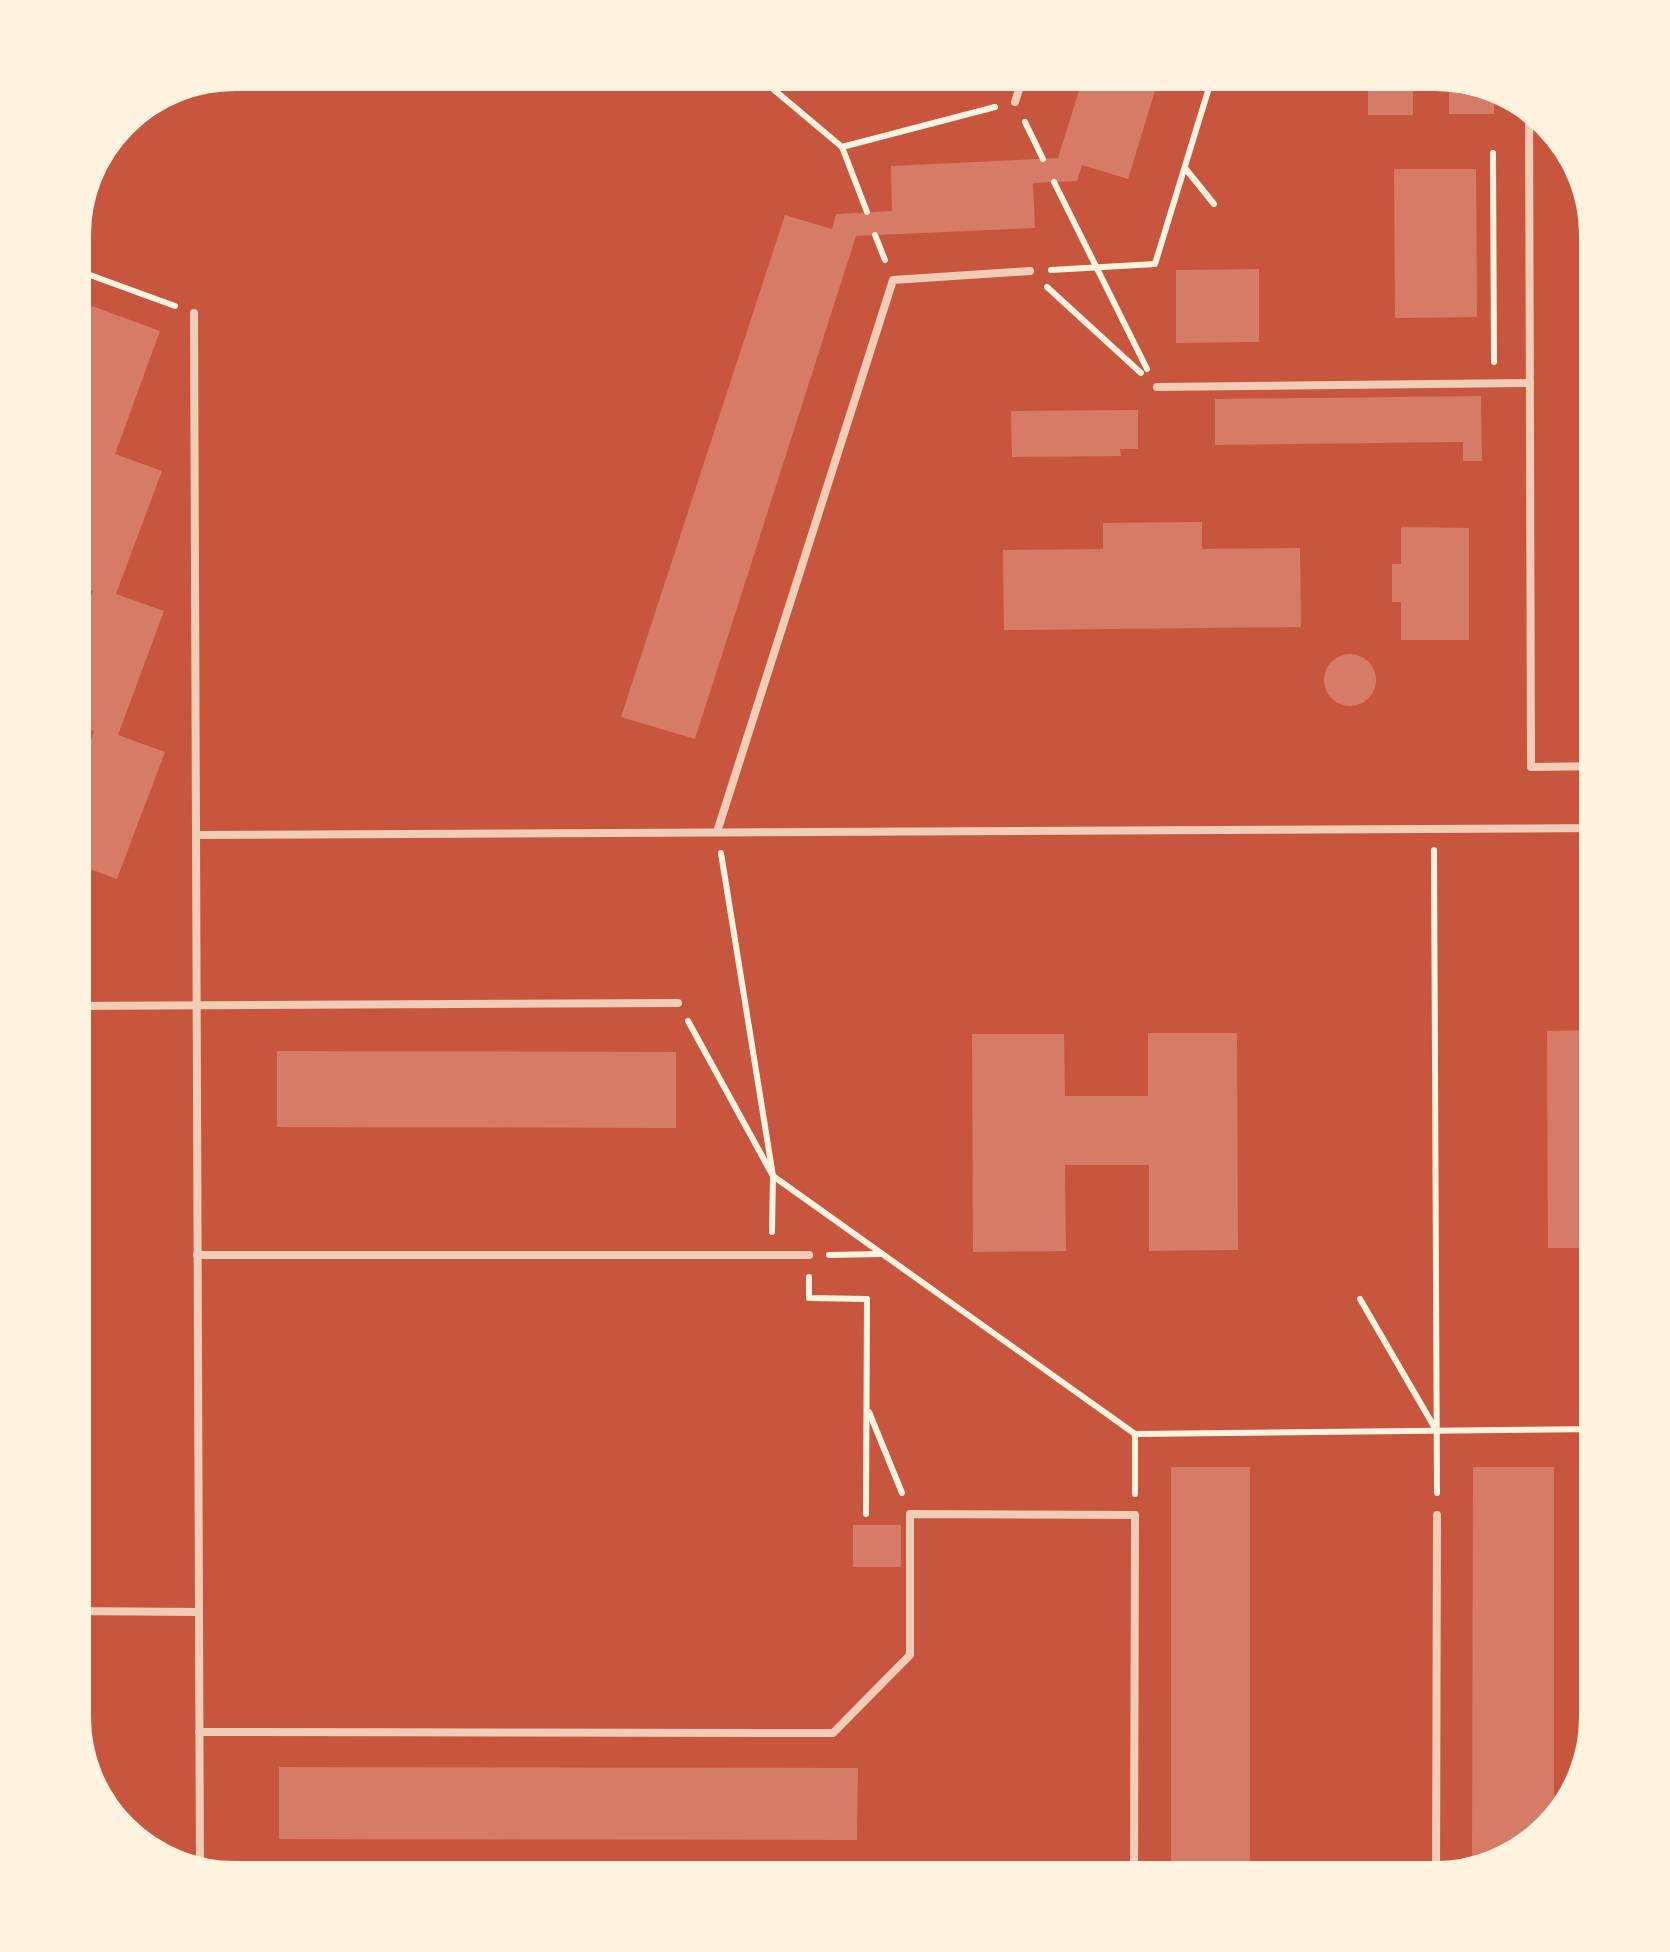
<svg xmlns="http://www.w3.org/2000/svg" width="1670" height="1952" viewBox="0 0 1670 1952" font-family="Arial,sans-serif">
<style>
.building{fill:#d67c66}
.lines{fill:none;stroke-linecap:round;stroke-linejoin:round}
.path{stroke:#fff3e0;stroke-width:6}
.service{stroke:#f1ccb7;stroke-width:8}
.rim{fill:none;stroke:#fff3e0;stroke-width:12}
</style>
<rect width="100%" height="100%" fill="#c8553d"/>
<g class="building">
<polygon points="1086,68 1162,68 1128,179 1082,165 1077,181 1033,183 1035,228 856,236 695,739 621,717 785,215 832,229 836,214 892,211 891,166 1058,158"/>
<rect x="1368" y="68" width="45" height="47"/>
<polygon points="1449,69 1494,82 1494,114 1449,114"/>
<polygon points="1394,169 1476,169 1477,317 1395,318"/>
<polygon points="1586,185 1602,234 1602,720 1587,720"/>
<polygon points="1259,269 1259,342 1176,343 1176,270"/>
<polygon points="92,306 160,331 115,454 162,471 116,594 164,611 118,735 165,752 117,879 68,861 68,803 94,731 68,721 68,660 93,591 68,581 68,515 91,451 68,442 68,371"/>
<polygon points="1481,396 1482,461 1463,461 1463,442 1215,445 1215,399"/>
<polygon points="1138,410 1138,449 1120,449 1121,456 1012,457 1011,411"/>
<polygon points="1202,522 1202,549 1300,548 1301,627 1004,630 1003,550 1103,549 1103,523"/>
<polygon points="1401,527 1469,528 1469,640 1401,640 1401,602 1392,602 1392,564 1401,564"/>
<circle cx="1350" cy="680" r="26"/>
<polygon points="1602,1030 1602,1248 1548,1248 1547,1031"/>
<polygon points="1148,1033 1237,1033 1238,1250 1149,1251 1149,1165 1065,1165 1066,1251 973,1252 972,1034 1064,1034 1065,1096 1148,1096"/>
<polygon points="277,1051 676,1052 676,1128 277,1127"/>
<rect x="1171" y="1467" width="79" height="417"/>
<polygon points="1473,1467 1554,1467 1554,1830 1537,1850 1472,1872"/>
<rect x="853" y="1525" width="48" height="42"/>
<polygon points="279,1767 858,1768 857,1840 279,1839"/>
</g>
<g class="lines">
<g class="path">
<polyline points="748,68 842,147 867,212"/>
<polyline points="1025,122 1043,159"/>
<polyline points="842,147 995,107"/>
<polyline points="1493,153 1494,362"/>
<polyline points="1185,168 1214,204"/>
<polyline points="1054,182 1147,369"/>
<polyline points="875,235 885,260"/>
<polyline points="68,267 175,306"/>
<polyline points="1051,270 1155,264 1215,68"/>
<polyline points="1047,287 1141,373"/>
<polyline points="1434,850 1437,1493"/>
<polyline points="721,853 773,1176 772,1232"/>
<polyline points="688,1021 773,1176 1135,1434 1602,1429"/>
<polyline points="829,1255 881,1254"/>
<polyline points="809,1277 809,1298 867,1299 866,1514"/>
<polyline points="1360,1299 1436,1430"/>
<polyline points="869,1412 902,1493"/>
<polyline points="1135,1494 1135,1434"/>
</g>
<g class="service">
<polyline points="1529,99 1531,767 1602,766"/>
<polyline points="1015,102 1026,68"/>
<polyline points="194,313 200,1876"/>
<polyline points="1157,387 1530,383"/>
<polyline points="717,832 893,280 1030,271"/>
<polyline points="196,835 1602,828"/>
<polyline points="68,1006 678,1003"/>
<polyline points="197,1255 809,1255"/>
<polyline points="68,1611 199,1612"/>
<polyline points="199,1732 833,1733 910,1655 910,1514 1135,1515 1134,1884"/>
<polyline points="1436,1884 1437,1515"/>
</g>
</g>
<path d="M0 0H1670V1952H0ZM235 85H1435A150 150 0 0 1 1585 235V1717A150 150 0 0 1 1435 1867H235A150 150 0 0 1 85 1717V235A150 150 0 0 1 235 85Z" fill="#fff3e0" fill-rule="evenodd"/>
<path class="rim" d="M235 85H1435A150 150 0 0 1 1585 235V1717A150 150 0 0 1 1435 1867H235A150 150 0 0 1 85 1717V235A150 150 0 0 1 235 85Z"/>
</svg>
